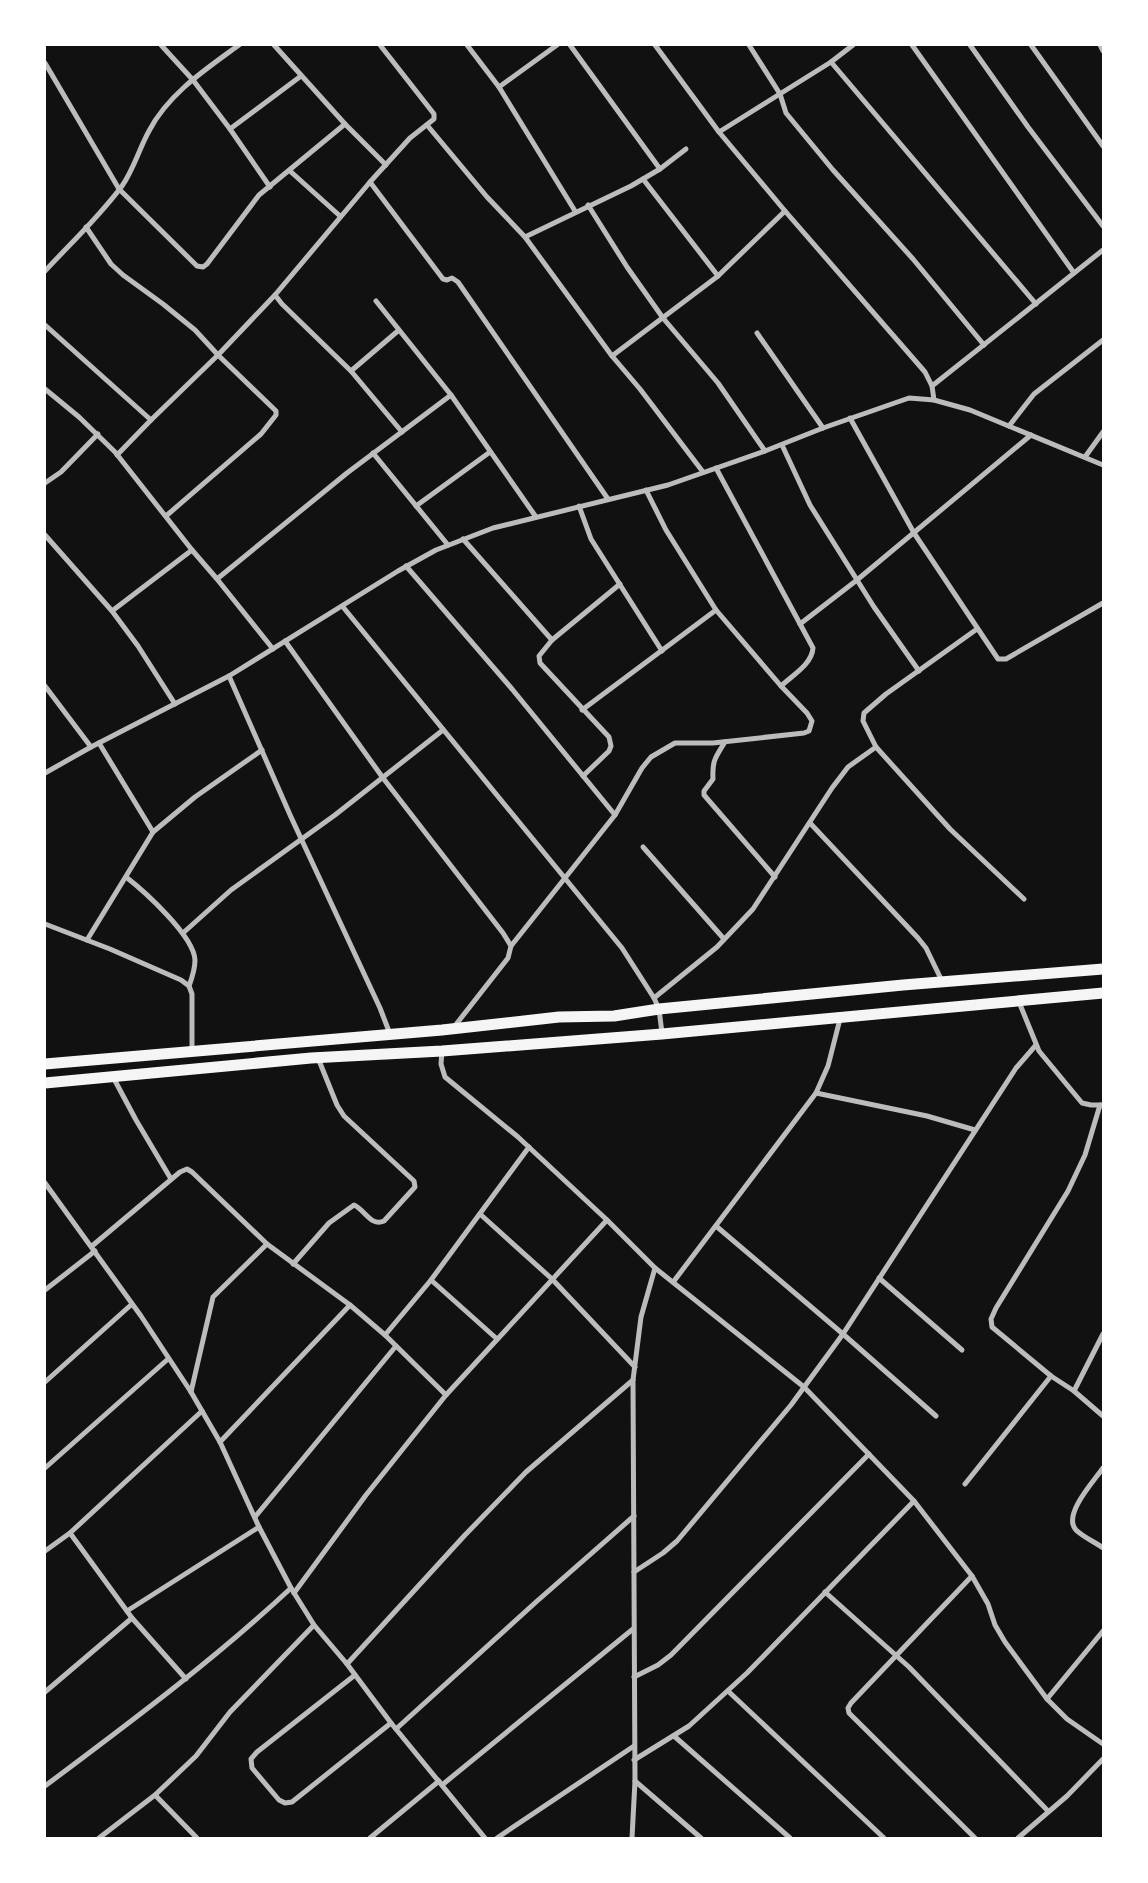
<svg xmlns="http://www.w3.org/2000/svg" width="1148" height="1883" viewBox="0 0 1148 1883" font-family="'IBM Plex Sans',sans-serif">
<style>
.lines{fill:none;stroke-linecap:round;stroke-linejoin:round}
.minor{stroke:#bcbcbc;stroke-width:5}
.primary{stroke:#f5f5f5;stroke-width:11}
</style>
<rect width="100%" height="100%" fill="#111"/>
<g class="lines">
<g class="minor">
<polyline points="161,45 193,80 230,129"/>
<polyline points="274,45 345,124 386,165"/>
<polyline points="380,45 434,114 434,119 410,138 370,182 275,295 282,304 351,371 402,432"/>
<polyline points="467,45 499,87 575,211"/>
<polyline points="570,45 660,169"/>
<polyline points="655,45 719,132 785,211 925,372 932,386 934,400"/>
<polyline points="749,45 780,94 786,113 833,170 913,259 984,345"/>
<polyline points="912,45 1074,273"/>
<polyline points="970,45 1028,127 1103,226"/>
<polyline points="1031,45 1103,146"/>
<polyline points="1100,45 1103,51"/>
<polyline points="831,62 1036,304"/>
<polyline points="45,63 119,189 197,266 203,267 207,264 259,195 345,124"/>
<polyline points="499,87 557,45"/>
<polyline points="427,125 487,197 525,237 612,356 640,389 703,472"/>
<polyline points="719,132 831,62 853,45"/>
<polyline points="290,171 340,216"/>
<polyline points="643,179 718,276"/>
<polyline points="370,182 443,279 447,280 452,278 458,282 608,499"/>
<polyline points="270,187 230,129 301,76"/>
<polyline points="588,205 627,267 663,318 718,383 765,451"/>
<polyline points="86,227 111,264 123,275 163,304 195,330 218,355 276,411 276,415 261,434 166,516"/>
<polyline points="525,237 631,186 660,169 686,149"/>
<path d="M45,271C71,243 99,217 122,186C134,169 139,149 149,131C168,94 206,69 239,45"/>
<polyline points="376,301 451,395 536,517"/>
<polyline points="45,325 151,420 117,455"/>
<polyline points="757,333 823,428"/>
<polyline points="612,356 718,276 785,211"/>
<polyline points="351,371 399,330"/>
<polyline points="932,386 1103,250"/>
<polyline points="45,389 79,417 115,452 192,550 217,579 273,649"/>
<polyline points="850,418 914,533 998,659 1006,659 1103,603"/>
<polyline points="151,420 218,355 275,295"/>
<polyline points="1009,426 1034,394 1103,340"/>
<polyline points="782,445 810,505 874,607 919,671"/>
<polyline points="373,453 448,545"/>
<polyline points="1085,457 1103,432"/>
<path d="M716,468L813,648C812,664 793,675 781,686"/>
<polyline points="45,483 61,472 98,434"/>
<polyline points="416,506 490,452"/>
<polyline points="579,506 591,539 662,651"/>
<polyline points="45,535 112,611 138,646 175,704"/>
<polyline points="463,539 552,640"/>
<polyline points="406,566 512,689 615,815"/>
<polyline points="217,579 347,473 451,395"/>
<polyline points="343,607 622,948 654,998 659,1009 662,1033"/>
<polyline points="112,611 192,550"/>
<polyline points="800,624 857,580 1031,435"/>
<polyline points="977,629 886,694 864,713 863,721 876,747 950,829 1024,899"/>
<polyline points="285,641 383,778 503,933 511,946 508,958 454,1027"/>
<polyline points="229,676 291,817 380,1008 390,1034"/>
<polyline points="45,686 91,747"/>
<polyline points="582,710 716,610"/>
<path d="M725,742C715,758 712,761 713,779L704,791V795L775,877"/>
<polyline points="99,743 153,832"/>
<polyline points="45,773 91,747 229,676 398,571 436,550 493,528 668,485 765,451 823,428 909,398 934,400 970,410 1103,465"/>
<polyline points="583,776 609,751 611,746 609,737 540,663 539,656 552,640 620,584"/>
<polyline points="810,823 918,938 926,948 942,981"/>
<polyline points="643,847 724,939"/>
<path d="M126,877C144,891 194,936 195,960C195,969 192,978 189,986"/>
<polyline points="45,924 110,949 181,980 189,986 192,994 192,1050"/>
<polyline points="183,933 231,890 335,815 443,730"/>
<polyline points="87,940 153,832 195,797 262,750"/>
<polyline points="511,946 615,815 642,768 651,757 675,743 713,743 804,733 809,731 812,721 807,713 781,686 716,610 666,530 646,490"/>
<polyline points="654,998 717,947 753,909 832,788 848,767 876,747"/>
<polyline points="1019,1002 1039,1051 1082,1103 1091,1105 1103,1105"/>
<polyline points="442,1051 441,1064 445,1077 518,1137 607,1220 655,1268 641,1317 633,1380 635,1781 632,1838"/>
<polyline points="113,1077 136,1120 171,1179"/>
<polyline points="816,1093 927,1116 975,1130"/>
<polyline points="1100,1105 1085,1155 1068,1191 996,1308 991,1319 992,1327 1051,1376 1074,1391 1103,1416"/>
<polyline points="45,1183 141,1316 191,1392 220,1442 259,1527 291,1588 314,1625 347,1664 391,1723 485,1838"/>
<polyline points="480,1214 552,1279 635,1367"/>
<polyline points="716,1226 843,1334 936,1416"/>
<polyline points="92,1246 180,1172 187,1169 192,1172 267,1244 350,1305 385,1335 446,1395"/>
<path d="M293,1264L329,1223L354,1205C365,1210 371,1227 384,1221L415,1187L414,1181L344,1116L337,1105L318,1058"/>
<polyline points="655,1268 804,1387 914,1501 972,1576 988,1604 995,1625 1005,1642 1047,1699 1067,1719 1103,1744"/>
<polyline points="879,1278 962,1350"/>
<polyline points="431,1280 497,1339"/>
<polyline points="674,1281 816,1093 828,1066 840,1019"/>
<polyline points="45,1290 95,1251"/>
<polyline points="385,1335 431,1280 529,1147"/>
<polyline points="45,1382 132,1304"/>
<polyline points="1074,1391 1103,1334"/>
<polyline points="191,1392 213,1297 267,1244"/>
<polyline points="220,1442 350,1305"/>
<polyline points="45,1468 168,1359"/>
<path d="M1103,1468C1094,1481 1062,1515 1076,1530C1083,1537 1095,1542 1103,1548"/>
<polyline points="965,1484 1051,1376"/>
<polyline points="255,1517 396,1346"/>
<polyline points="70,1533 132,1618 186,1679"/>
<polyline points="45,1551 70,1533 202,1411"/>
<polyline points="634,1572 663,1553 677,1541 791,1405 843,1334 1016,1068 1036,1045"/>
<polyline points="972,1576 851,1703 848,1708 849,1713 975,1838"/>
<polyline points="825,1592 909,1667 1048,1811"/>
<polyline points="294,1593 366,1495 446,1395 607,1220"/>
<polyline points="127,1611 259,1527"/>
<polyline points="347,1664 465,1535 526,1472 633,1380"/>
<polyline points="355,1675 257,1752 251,1759 252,1768 279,1800 285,1803 292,1802 391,1723"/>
<polyline points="634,1677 658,1665 671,1655 869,1454"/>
<polyline points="728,1691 884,1838"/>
<polyline points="45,1692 132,1618"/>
<polyline points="1047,1699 1103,1631"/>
<polyline points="396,1729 536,1602 634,1516"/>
<polyline points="674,1736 790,1838"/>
<polyline points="634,1760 689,1726 747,1673 914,1501"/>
<polyline points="635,1781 701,1838"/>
<polyline points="442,1785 633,1629"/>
<path d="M45,1786C129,1723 214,1660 291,1588"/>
<polyline points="155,1795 197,1838"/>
<polyline points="99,1838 155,1795 196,1756 230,1712 314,1625"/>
<polyline points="370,1838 439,1781"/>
<polyline points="497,1838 634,1746"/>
<polyline points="1018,1838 1067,1796 1103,1759"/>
</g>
<g class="primary">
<polyline points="45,1064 442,1030 559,1017 614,1016 659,1009 903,985 1103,969"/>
<polyline points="45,1083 311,1058 442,1051 662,1034 1103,993"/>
</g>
</g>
<rect width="1148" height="1883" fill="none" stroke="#ffffff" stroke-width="92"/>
</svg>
